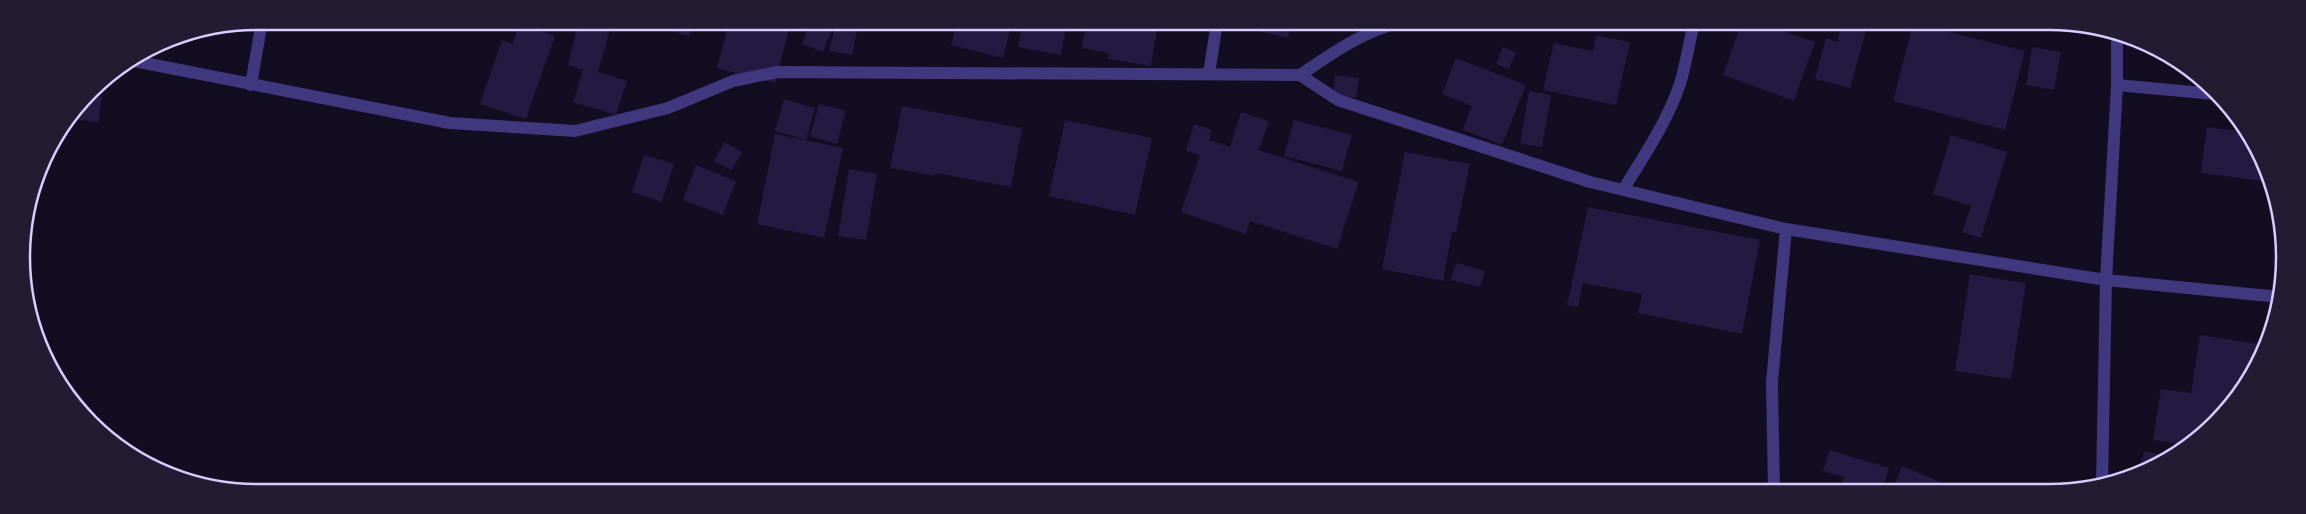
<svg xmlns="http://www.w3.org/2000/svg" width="2306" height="514" viewBox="0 0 2306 514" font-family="Mulish,sans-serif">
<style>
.building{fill:#241941}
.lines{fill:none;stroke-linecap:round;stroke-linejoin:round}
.minor{stroke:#40387f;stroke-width:12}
.rim{fill:none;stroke:#d6cdff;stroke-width:2.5}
</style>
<rect width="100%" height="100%" fill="#120d20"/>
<g class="building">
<polygon points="550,22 612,22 598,72 627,81 616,115 573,102 583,70 568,65 577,29"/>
<polygon points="640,22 693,22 689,36"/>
<polygon points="729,22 791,22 775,83 717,68"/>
<polygon points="810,22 835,22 823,52 802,44"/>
<polygon points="836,22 859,22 852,55 829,51"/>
<polygon points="957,22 1012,22 1003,58 951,45"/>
<polygon points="1023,22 1067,22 1061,55 1018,47"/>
<polygon points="1068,22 1158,22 1151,66 1108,59 1109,53 1082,48 1085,29 1068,26"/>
<polygon points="1241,22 1291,22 1288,38 1240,27"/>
<polygon points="1741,23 1760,23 1815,42 1794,101 1723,75"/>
<polygon points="1842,23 1867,27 1850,88 1815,79 1826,38 1837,42"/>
<polygon points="1913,23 2025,51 2005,130 1893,101"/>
<polygon points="520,24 555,36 526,119 480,104 502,40 512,44"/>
<polygon points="1596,35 1630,42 1616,105 1543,90 1554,43 1593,51"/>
<polygon points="1503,47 1516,52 1509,69 1496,64"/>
<polygon points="2032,47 2061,52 2054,90 2026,85"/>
<polygon points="1456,58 1526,85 1502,145 1463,130 1472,106 1442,94"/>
<polygon points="1335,75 1359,78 1356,98 1333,95"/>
<polygon points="1529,91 1551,95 1542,147 1520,144"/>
<polygon points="87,95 102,97 98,123 72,118"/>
<polygon points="784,99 815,108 806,140 775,131"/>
<polygon points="819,104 846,111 837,144 810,136"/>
<polygon points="902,106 1022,128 1011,187 936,173 935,176 890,168"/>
<polygon points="1241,112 1269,121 1259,150 1359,182 1337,249 1250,221 1246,234 1181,212 1200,155 1186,151 1194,124 1212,130 1209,140 1230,147"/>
<polygon points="1065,120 1152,138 1135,215 1049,196"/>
<polygon points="1294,120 1352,135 1342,171 1284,156"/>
<polygon points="2207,127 2245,132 2270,182 2201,173"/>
<polygon points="775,134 843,148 824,238 757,224"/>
<polygon points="1951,135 2007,152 1981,238 1962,232 1971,206 1933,194"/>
<polygon points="724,142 742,152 732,170 714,161"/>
<polygon points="1405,152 1470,164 1456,232 1452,232 1443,281 1382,269"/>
<polygon points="644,155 674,164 662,202 632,192"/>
<polygon points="696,165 736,181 723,215 683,200"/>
<polygon points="849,169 877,174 866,240 838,236"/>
<polygon points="1588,207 1760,240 1742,334 1638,313 1642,294 1583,283 1578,307 1567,305"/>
<polygon points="1456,263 1485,271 1480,287 1451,280"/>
<polygon points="1970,274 2026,283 2011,379 1955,371"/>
<polygon points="2200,335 2265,345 2261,361 2216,423 2186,445 2153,440 2161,389 2191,393"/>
<polygon points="1830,450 1889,468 1882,491 1839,491 1844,477 1823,471"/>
<polygon points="2144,451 2170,457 2154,468 2140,472"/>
<polygon points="1902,466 1962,491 1892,491"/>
</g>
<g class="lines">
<g class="minor">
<path d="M134,61L450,123L575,131L668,108L733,81L777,72L1300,75C1333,53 1361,32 1401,22"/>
<polyline points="1209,74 1217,22"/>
<polyline points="1300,75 1338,100 1590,182 1786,229 2106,280 2280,297"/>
<polyline points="251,85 262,21"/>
<polyline points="2117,85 2214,94"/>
<path d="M1623,190C1644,156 1667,122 1680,84C1686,64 1689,43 1694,23"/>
<polyline points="2102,484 2106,280 2117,85 2117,36"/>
<polyline points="1774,491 1772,382 1786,229"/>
</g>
</g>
<path d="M0 0H2306V514H0ZM257 30H2049A227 227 0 0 1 2276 257V257A227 227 0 0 1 2049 484H257A227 227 0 0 1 30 257V257A227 227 0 0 1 257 30Z" fill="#221c32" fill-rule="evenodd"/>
<path class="rim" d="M257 30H2049A227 227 0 0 1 2276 257V257A227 227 0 0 1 2049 484H257A227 227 0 0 1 30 257V257A227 227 0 0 1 257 30Z"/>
</svg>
